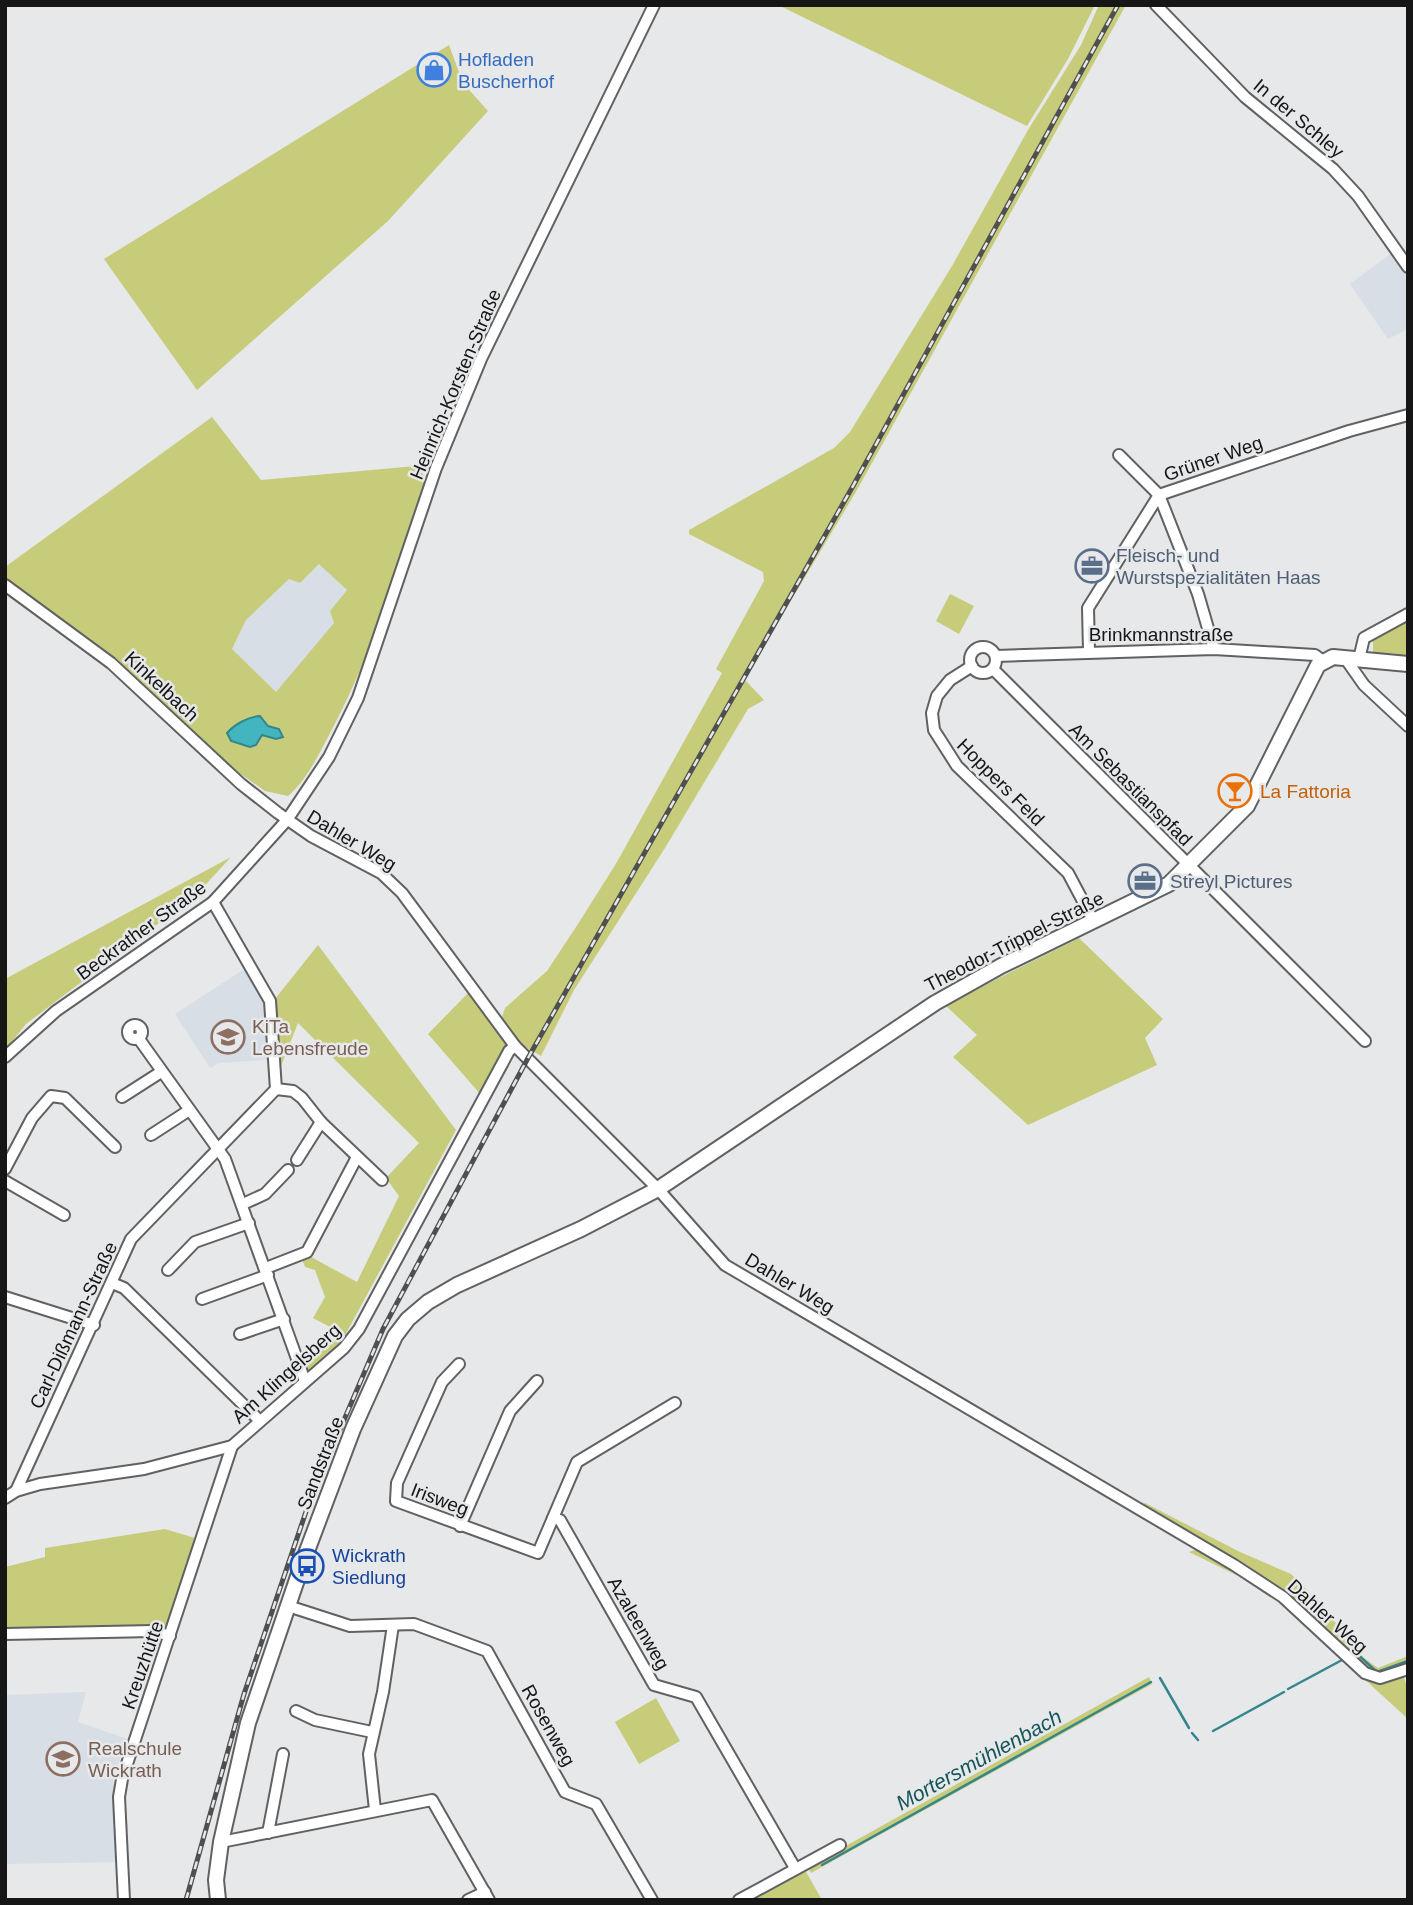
<svg xmlns="http://www.w3.org/2000/svg" width="1413" height="1905" viewBox="0 0 1413 1905" font-family="Arial,sans-serif">
<style>
.built{fill:#d7dee5}
.green{fill:#c7cc7b;fill-rule:evenodd}
.water{fill:#42b5be;stroke:#35858c;stroke-width:2}
.lines{fill:none;stroke-linecap:round;stroke-linejoin:round}
.stream{stroke:#35858c;stroke-width:2.5}
.minor-casing{stroke:#606162;stroke-width:14}
.major-casing{stroke:#606162;stroke-width:18}
.minor{stroke:#fff;stroke-width:10}
.major{stroke:#fff;stroke-width:14}
.rail-casing{stroke:#4f4f50;stroke-width:5}
.rail{stroke:#e7e8e9;stroke-width:2.5;stroke-dasharray:8;stroke-linecap:butt}
.labels{text-anchor:middle;stroke-width:5;stroke-linejoin:round;paint-order:stroke}
.shop-label{font-size:19px;fill:#366cbe;stroke:#e7e8e9;text-anchor:start}
.street-label{font-size:19px;fill:#161617;stroke:#e7e8e9}
.service-label{font-size:19px;fill:#4e5e75;stroke:#e7e8e9;text-anchor:start}
.food-label{font-size:19px;fill:#c56008;stroke:#e7e8e9;text-anchor:start}
.education-label{font-size:19px;fill:#785e54;stroke:#e7e8e9;text-anchor:start}
.transit-label{font-size:19px;fill:#164399;stroke:#e7e8e9;text-anchor:start}
.water-label{font-size:21px;font-style:italic;fill:#14555a;stroke:#e7e8e9}
</style>
<rect width="100%" height="100%" fill="#e7e8e9"/>
<g class="built">
<polygon points="1393,252 1408,274 1408,329 1388,339 1350,284"/>
<polygon points="319,563 347,590 330,611 335,623 276,693 232,649 246,620 275,590 289,579 300,583"/>
<polygon points="246,968 265,1002 268,1060 219,1063 210,1068 175,1014"/>
<polygon points="86,1692 78,1722 127,1739 113,1779 116,1862 5,1864 5,1695"/>
</g>
<g class="green">
<polygon points="778,5 1095,5 1068,59 1027,126"/>
<polygon points="1099,5 1126,5 857,490 744,679 764,700 748,709 665,848 574,990 541,1056 517,1042 502,1017 505,1008 547,971 578,924 617,862 722,673 716,669 764,581 763,572 689,534 689,530 834,448 850,432 952,266 1028,130 1081,45"/>
<polygon points="449,45 463,83 488,111 388,221 197,390 104,259"/>
<path d="M212,417L261,480L416,466L427,479C399,567 372,656 327,739C317,758 305,782 288,796L265,791L235,770L110,670L5,594V567ZM319,564L347,590L330,611L334,623L276,692L232,649L246,620L289,579L300,583Z"/>
<polygon points="950,594 974,606 959,634 936,621"/>
<polygon points="1408,620 1408,657 1378,655 1373,652 1373,639"/>
<polygon points="231,857 196,895 26,1024 5,1050 5,979"/>
<polygon points="1079,938 1163,1019 1145,1038 1157,1065 1028,1125 953,1057 977,1035 945,1005"/>
<path d="M318,945L456,1130L342,1341L307,1373L301,1360C319,1353 330,1349 332,1328L313,1318L325,1297L315,1270L305,1267L301,1256L309,1253L311,1257L357,1282L399,1196L386,1178L419,1143L298,1023L279,1071L275,999Z"/>
<polygon points="469,992 509,1042 481,1095 428,1034"/>
<polygon points="1145,1503 1240,1552 1291,1574 1318,1601 1364,1658 1378,1668 1408,1656 1408,1673 1403,1675 1408,1689 1408,1719 1267,1590 1189,1552 1200,1548 1135,1508"/>
<polygon points="165,1529 195,1538 166,1625 5,1629 5,1567 45,1557 45,1548"/>
<polygon points="1149,1677 1152,1684 811,1873 808,1867"/>
<polygon points="656,1698 680,1741 639,1764 615,1722"/>
<polygon points="805,1870 822,1900 751,1900"/>
</g>
<path class="water" d="M260,716L268,726L279,729L283,737L276,739L262,735L256,745L250,747L231,741L227,733C235,724 248,717 260,716Z"/>
<g class="lines">
<g class="stream">
<polyline points="1351,1656 1356,1653 1377,1672 1408,1661"/>
<polyline points="1160,1678 1189,1728"/>
<polyline points="1288,1689 1342,1660"/>
<polyline points="1213,1731 1284,1692"/>
<polyline points="1192,1733 1198,1740"/>
<polyline points="822,1865 1151,1682"/>
</g>
<defs>
<g id="minor">
<polyline points="1156,5 1245,97 1333,169 1358,196 1408,267"/>
<polyline points="1119,455 1159,495 1198,594 1214,649"/>
<polyline points="5,585 111,663 241,784 278,813 311,836 381,873 402,893 515,1046 658,1189 725,1265 1234,1565 1283,1597 1365,1673 1380,1678 1408,1669"/>
<circle cx="983" cy="660" r="13"/>
<polyline points="1089,651 1088,608 1159,495 1349,431 1408,415"/>
<polyline points="996,656 1214,649 1315,655 1323,661"/>
<polyline points="1345,658 1364,685 1408,726"/>
<polyline points="1359,659 1364,638 1408,614"/>
<polyline points="972,666 950,680 937,696 932,713 934,730 957,766 1068,873 1093,920"/>
<polyline points="993,669 1365,1041"/>
<circle cx="135" cy="1032" r="7"/>
<polyline points="139,1039 225,1159 305,1381"/>
<polyline points="5,1057 56,1011 213,902 287,820 329,757 358,698 436,468 481,359 654,5"/>
<polyline points="276,1089 293,1091 302,1098 321,1122 382,1180"/>
<polyline points="122,1097 161,1072"/>
<polyline points="151,1135 188,1111"/>
<polyline points="297,1160 321,1122"/>
<polyline points="5,1169 32,1118 51,1096 65,1098 115,1147"/>
<polyline points="5,1181 64,1215"/>
<polyline points="243,1204 265,1194 288,1170"/>
<polyline points="266,1268 307,1252 357,1157"/>
<polyline points="168,1270 195,1242 249,1223"/>
<polyline points="112,1283 124,1288 259,1420"/>
<polyline points="5,1297 94,1325"/>
<polyline points="202,1299 268,1275"/>
<polyline points="240,1334 284,1319"/>
<polyline points="459,1364 442,1382 397,1483 396,1501 538,1553 577,1462 675,1403"/>
<polyline points="16,1491 131,1239 276,1089 270,1001 213,902"/>
<polyline points="5,1498 16,1491 40,1484 144,1469 232,1446 344,1348 359,1329 509,1051 515,1046"/>
<polyline points="553,1518 560,1520 654,1685 696,1697 795,1868"/>
<polyline points="460,1526 510,1411 537,1381"/>
<polyline points="288,1606 350,1626 414,1624 487,1651 565,1792 596,1804 652,1900"/>
<polyline points="5,1634 153,1631 170,1636"/>
<polyline points="296,1711 315,1720 372,1732"/>
<polyline points="375,1810 369,1754 383,1692 393,1625"/>
<polyline points="268,1833 283,1754"/>
<polyline points="221,1842 432,1800 489,1900"/>
<polyline points="124,1900 119,1797 122,1779 232,1446"/>
<polyline points="468,1900 485,1892"/>
<polyline points="739,1900 840,1845"/>
</g>
<polyline id="major" points="218,1900 216,1880 221,1842 248,1723 304,1559 353,1429 395,1336 408,1319 428,1302 457,1285 581,1229 658,1189 935,1003 1001,966 1169,884 1247,806 1318,665 1333,657 1408,664"/>
</defs>
<use href="#minor" class="minor-casing"/>
<use href="#major" class="major-casing"/>
<use href="#minor" class="minor"/>
<use href="#major" class="major"/>
<defs>
<polyline id="rail" points="186,1900 244,1694 311,1497 383,1329 528,1058 853,486 1118,5"/>
</defs>
<use href="#rail" class="rail-casing"/>
<use href="#rail" class="rail"/>
</g>
<defs>
<symbol id="shop-ring" viewBox="-11 -11 22 22"><circle r="9.5" fill="#e7e8e9" stroke="#3f7fe0" stroke-width="1.5"/><path d="M-5-2.5h2.3a2.7 3.5 0 0 1 5.4 0H5L5.5 6h-11ZM-1.5-2.5h3a1.5 2.3 0 0 0-3 0Z" fill="#3f7fe0"/></symbol>
<symbol id="office-ring" viewBox="-11 -11 22 22"><circle r="9.5" fill="#e7e8e9" stroke="#5c6f8a" stroke-width="1.5"/><path d="M-6-3h4V-5.5h4V-3h4V5H-6ZM-1-4.5V-3h2v-1.5ZM-6 0V1H6V0Z" fill="#5c6f8a"/></symbol>
<symbol id="bar-ring" viewBox="-11 -11 22 22"><circle r="9.5" fill="#e7e8e9" stroke="#e8710a" stroke-width="1.5"/><path d="M-6-5H6L.8 .8V4.5H3.5V6h-7V4.5H-.8V.8Z" fill="#e8710a"/></symbol>
<symbol id="school-ring" viewBox="-11 -11 22 22"><circle r="9.5" fill="#e7e8e9" stroke="#8d6e63" stroke-width="1.5"/><path d="M0-5L7-2L0 1L-7-2ZM-4 1L0 2.5L4 1V4Q0 6-4 4Z" fill="#8d6e63"/></symbol>
<symbol id="bus-ring" viewBox="-11 -11 22 22"><circle r="9.5" fill="#e7e8e9" stroke="#1a4fb4" stroke-width="1.5"/><path d="M-5-6H5V4H4V6H2V4H-2V6H-4V4H-5ZM-3.5-4V0h7V-4ZM-3.5 1.2v1.5H-2V1.2ZM2 1.2v1.5H3.5V1.2Z" fill="#1a4fb4"/></symbol>
</defs>
<g fill-rule="evenodd">
<use href="#shop-ring" x="415" y="51" width="38" height="38"/>
<use href="#office-ring" x="1073" y="547" width="38" height="38"/>
<use href="#bar-ring" x="1216" y="772" width="38" height="38"/>
<use href="#office-ring" x="1126" y="862" width="38" height="38"/>
<use href="#school-ring" x="209" y="1018" width="38" height="38"/>
<use href="#bus-ring" x="288" y="1547" width="38" height="38"/>
<use href="#school-ring" x="44" y="1740" width="38" height="38"/>
</g>
<g class="labels">
<g class="shop-label">
<text x="458" y="66">Hofladen<tspan x="458" dy="22">Buscherhof</tspan></text>
</g>
<g class="street-label">
<text transform="translate(1299 118) rotate(40)" y="7">In der Schley</text>
<text transform="translate(455 384) rotate(-67)" y="7">Heinrich-Korsten-Straße</text>
<text transform="translate(1213 458) rotate(-19)" y="7">Grüner Weg</text>
<text x="1161" y="641">Brinkmannstraße</text>
<text transform="translate(162 686) rotate(43)" y="7">Kinkelbach</text>
<text transform="translate(1001 782) rotate(45)" y="7">Hoppers Feld</text>
<text transform="translate(1131 784) rotate(45)" y="7">Am Sebastianspfad</text>
<text transform="translate(352 840) rotate(31)" y="7">Dahler Weg</text>
<text transform="translate(141 930) rotate(-36)" y="7">Beckrather Straße</text>
<text transform="translate(1014 941) rotate(-27)" y="7">Theodor-Trippel-Straße</text>
<text transform="translate(790 1283) rotate(31)" y="7">Dahler Weg</text>
<text transform="translate(73 1325) rotate(-65)" y="7">Carl-Dißmann-Straße</text>
<text transform="translate(286 1373) rotate(-42)" y="7">Am Klingelsberg</text>
<text transform="translate(320 1463) rotate(-69)" y="7">Sandstraße</text>
<text transform="translate(440 1499) rotate(21)" y="7">Irisweg</text>
<text transform="translate(1328 1616) rotate(42)" y="7">Dahler Weg</text>
<text transform="translate(639 1623) rotate(60)" y="7">Azaleenweg</text>
<text transform="translate(142 1665) rotate(-71)" y="7">Kreuzhütte</text>
<text transform="translate(549 1725) rotate(61)" y="7">Rosenweg</text>
</g>
<g class="service-label">
<text x="1116" y="562">Fleisch- und<tspan x="1116" dy="22">Wurstspezialitäten Haas</tspan></text>
<text x="1170" y="888">Streyl Pictures</text>
</g>
<g class="food-label">
<text x="1260" y="798">La Fattoria</text>
</g>
<g class="education-label">
<text x="252" y="1033">KiTa<tspan x="252" dy="22">Lebensfreude</tspan></text>
<text x="88" y="1755">Realschule<tspan x="88" dy="22">Wickrath</tspan></text>
</g>
<g class="transit-label">
<text x="332" y="1562">Wickrath<tspan x="332" dy="22">Siedlung</tspan></text>
</g>
<g class="water-label">
<text transform="translate(979 1760) rotate(-29)" y="7">Mortersmühlenbach</text>
</g>
</g>
<rect width="1413" height="1905" fill="none" stroke="#161617" stroke-width="14"/>
</svg>
